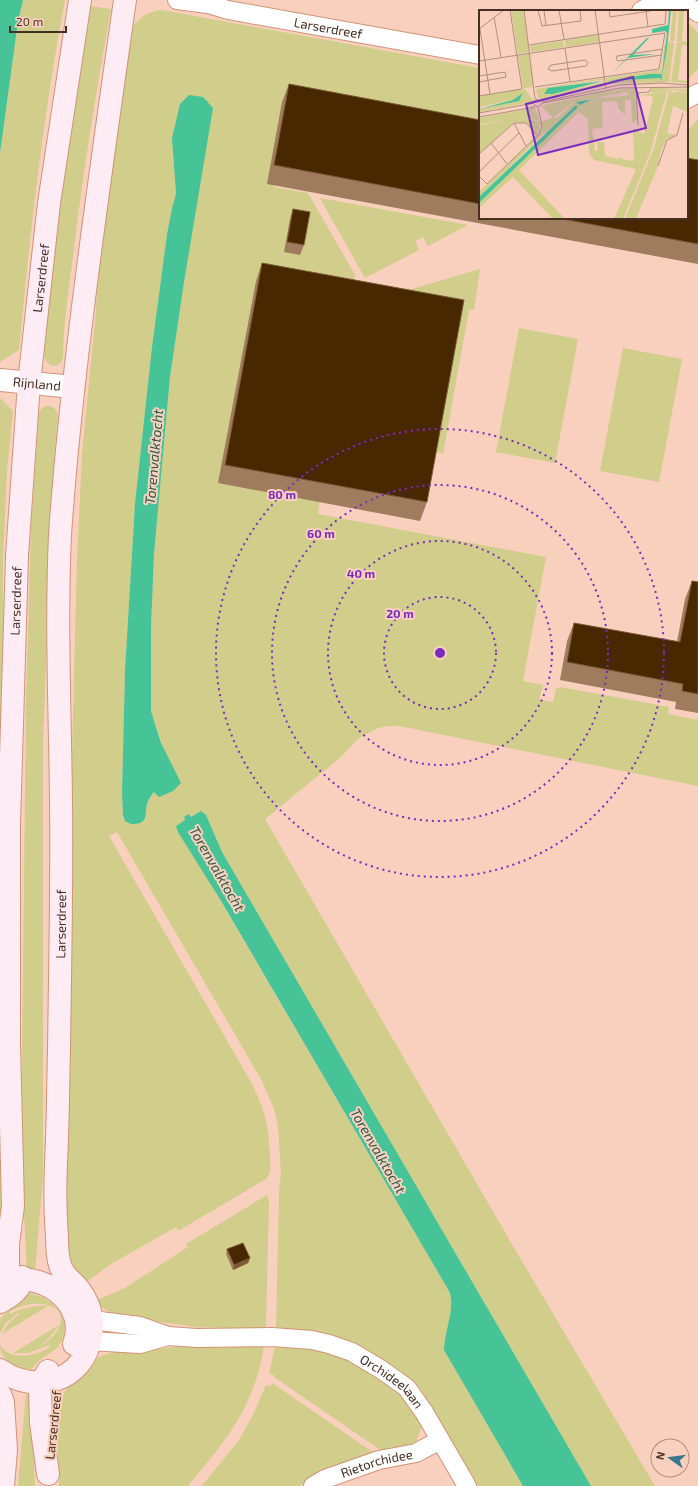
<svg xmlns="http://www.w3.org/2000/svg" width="698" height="1486" viewBox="0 0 698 1486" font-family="'Exo 2',sans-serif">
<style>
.green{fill:#d1cd8a;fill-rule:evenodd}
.water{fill:#46c497}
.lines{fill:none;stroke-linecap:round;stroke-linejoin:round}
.minor-casing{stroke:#d29376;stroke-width:20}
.tertiary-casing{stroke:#d29376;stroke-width:24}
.secondary-casing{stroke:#d29376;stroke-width:24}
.minor{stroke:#fff;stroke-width:18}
.tertiary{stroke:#fff;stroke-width:22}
.secondary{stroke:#feecf5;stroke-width:22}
.wall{fill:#a07c5e}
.shaded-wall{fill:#7c5a39}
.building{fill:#472800;stroke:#7c5a39}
.ring{fill:none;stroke:#7b2cbf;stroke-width:2;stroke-dasharray:2 4}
.labels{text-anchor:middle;stroke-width:4;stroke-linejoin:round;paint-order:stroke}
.street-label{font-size:13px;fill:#472e22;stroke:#f8d0bd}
.water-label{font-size:14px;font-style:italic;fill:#275946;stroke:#f8d0bd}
.inset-road{fill:none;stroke:#b18f7f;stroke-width:1}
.view{fill:#7b2cbf;fill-opacity:0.15;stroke:#7b2cbf;stroke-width:2}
.inset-edge{fill:none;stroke:#472e22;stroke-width:2}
.centre{fill:#7b2cbf;stroke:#f8d0bd;stroke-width:2}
.ring-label{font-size:12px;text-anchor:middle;font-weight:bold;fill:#7b2cbf;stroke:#f8d0bd;stroke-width:4;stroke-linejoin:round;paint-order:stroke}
</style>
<rect width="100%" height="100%" fill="#f8d0bd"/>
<g class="green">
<path d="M23,0H65C43,116 30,233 19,350L0,362V153L18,22Z"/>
<path d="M90,6L111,9C96,91 83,173 73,256C69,289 63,324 63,358C58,370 47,367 44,356C55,239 70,122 90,6Z"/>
<path d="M162,10L480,68V139L275,185L274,187L308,193L355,275L350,298L318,514L546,557L523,681L543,685L539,700L553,702L556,688H560V687L669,707L668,714L698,720V786L399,726H387L378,728L359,738L340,758L265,819L513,1246L655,1486H591L222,852L206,815L191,817L189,814L184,817L204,873L449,1291C456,1307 444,1332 444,1350L523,1486H478L422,1391L402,1372L363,1347L348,1340L319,1332L276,1329L279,1192L281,1174L278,1125L274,1109L261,1079L117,832L109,836L248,1077C264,1106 269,1124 270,1158C270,1166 272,1173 266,1179L178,1231L176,1227L111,1264L89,1280L84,1281L67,1255V1071L70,832L77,559L82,454L96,311L103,201L132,26C143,16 147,12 162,10ZM172,138L184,282L170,377L154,554L151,628V711L176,787L173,791L154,792L147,804L143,822L134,824L123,815L122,793L125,670L135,503L152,347L167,234L172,208L176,194Z"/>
<polygon points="687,22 694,28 698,33 698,69 687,80"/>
<polygon points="698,119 698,180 687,178 687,132"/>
<polygon points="320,198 468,225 428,246 423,237 415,241 419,250 365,278"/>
<polygon points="480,269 474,310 469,310 443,454 433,451 368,302"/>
<polygon points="519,328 578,339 555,463 496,452"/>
<polygon points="623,348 682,359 659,482 600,471"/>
<polygon points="0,398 13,411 7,472 3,561 3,1250 0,1260"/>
<path d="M46,406C53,406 55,408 58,414L54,458L43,743V1176L35,1271L27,1272L21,1153L26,702L31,529L39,412L42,408Z"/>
<polygon points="267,1195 269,1200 266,1328 263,1329 196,1327 119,1316 104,1309 95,1301 125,1288 188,1247 186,1244"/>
<path d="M29,1293C53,1297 76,1322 59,1345C56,1350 51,1352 47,1355C40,1359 36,1364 31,1370C18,1370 0,1360 0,1345C11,1362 36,1356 50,1347L49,1345L28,1353H13L59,1325L50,1337L42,1345V1346C86,1313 45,1291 9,1312L10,1314C23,1308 34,1305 48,1306L2,1334L7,1325L19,1314L18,1313L6,1323L0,1333C0,1329 0,1323 0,1320C3,1313 23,1302 29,1293Z"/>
<path d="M198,1343L260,1345L264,1346C254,1408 227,1439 188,1486H59C60,1464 55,1437 57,1415C60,1391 83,1361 107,1354C120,1350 131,1351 144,1350C162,1349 180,1346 198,1343Z"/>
<polygon points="275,1346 319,1349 348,1359 370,1372 403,1395 422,1425 415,1445 382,1451 274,1377 274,1375 269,1374"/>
<polygon points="272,1383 374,1453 347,1462 324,1471 299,1486 202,1486 239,1440 253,1415 266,1385 271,1386"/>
<polygon points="26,1394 31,1395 35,1486 18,1486"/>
</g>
<g class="water">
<polygon points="0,0 23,0 18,22 0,153"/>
<path d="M189,95L203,97L213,108L184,282L170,377L154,554L151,628V711L161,743L181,783L173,791L159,797L154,792C151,796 148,800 147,804C144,817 149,824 131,824L125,821L123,815L122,793L125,670L135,503L152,347L167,234L172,208L176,194L172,138L180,104Z"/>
<path d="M201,811L206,815L222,852L591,1486H523L444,1350C444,1332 456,1307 449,1291L221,901L178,832L176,826L185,820L184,817L189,814L191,817Z"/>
</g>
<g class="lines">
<defs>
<g id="minor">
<path id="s1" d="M177,0L208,4L228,10L480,55"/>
<path d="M641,11C657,0 683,0 698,13"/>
<polyline points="687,99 698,93"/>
<path id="s2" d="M92,1320L140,1326L168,1336L197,1338L272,1337L312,1340L329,1344L352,1352L382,1370L407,1388L424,1412L467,1486"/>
<polyline points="90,1341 140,1344 168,1336"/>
<path id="s3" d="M313,1486L325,1479L379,1460L416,1453L440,1440"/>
</g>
<g id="tertiary">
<path id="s4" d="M0,380L73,387"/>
</g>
<g id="secondary">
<path id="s5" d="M5,1282L8,1274V1244L13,1206L9,1044V824L17,556L29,383L49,203L80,0"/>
<path d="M0,1284C37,1266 90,1302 74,1344"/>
<path d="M0,1302C11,1296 21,1290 22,1277"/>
<path id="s6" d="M0,1370C35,1395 84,1382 91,1336C94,1319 89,1302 78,1288C71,1280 63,1276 60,1265C57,1256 57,1245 57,1236C55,1211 55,1187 56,1162C58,1125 58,1088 59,1051C60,968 62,884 61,801C60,712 56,623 60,535C65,461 73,388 82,315C95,209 110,105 125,0"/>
<polyline points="0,1394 3,1402 6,1450 3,1486"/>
<polyline points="48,1474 41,1423 40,1390 41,1383 48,1371"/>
</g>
</defs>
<use href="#minor" class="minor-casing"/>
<use href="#tertiary" class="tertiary-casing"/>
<use href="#secondary" class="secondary-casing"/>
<use href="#minor" class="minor"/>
<use href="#tertiary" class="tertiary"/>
<use href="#secondary" class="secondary"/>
</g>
<g class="wall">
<polygon points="289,84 480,120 480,218 687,218 698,160 698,264 267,184 282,102"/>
<polygon points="293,209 304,245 300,255 284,252 290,219"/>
<polygon points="262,263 427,502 420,521 218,483 256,281"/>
<polygon points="692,581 698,582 698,713 675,709 676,702 560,680 567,641 574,623 677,642 685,599"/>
<polygon points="227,1249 250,1258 248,1263 233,1270 226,1254"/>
</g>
<polygon class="shaded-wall" points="250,1258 248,1263 233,1270 234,1265"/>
<g class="building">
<polygon points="289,84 480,120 480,204 274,165"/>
<polygon points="687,158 698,160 698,244 557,218 687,218"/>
<polygon points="293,209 310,212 304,245 287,242"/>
<polygon points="262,263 464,300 427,502 225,465"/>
<polygon points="692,581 698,582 698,694 682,691 683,684 567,662 574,623 680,642"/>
<polygon points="243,1243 250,1258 234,1265 227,1249"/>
</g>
<g class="ring">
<circle cx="440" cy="653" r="56"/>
<circle cx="440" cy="653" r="112"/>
<circle cx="440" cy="653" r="168"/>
<circle cx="440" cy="653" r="224"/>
</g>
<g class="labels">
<g class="street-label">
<text dy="5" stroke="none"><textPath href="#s1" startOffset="154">Larserdreef</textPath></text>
<text dy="5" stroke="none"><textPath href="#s5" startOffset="1006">Larserdreef</textPath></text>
<text dy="5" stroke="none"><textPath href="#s4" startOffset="37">Rijnland</textPath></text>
<text dy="5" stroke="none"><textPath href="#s5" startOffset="682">Larserdreef</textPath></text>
<text dy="5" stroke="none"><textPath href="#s6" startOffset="540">Larserdreef</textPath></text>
<text dy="5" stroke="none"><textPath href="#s2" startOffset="314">Orchideelaan</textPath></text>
<text transform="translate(53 1425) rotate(-84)" y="5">Larserdreef</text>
<text dy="5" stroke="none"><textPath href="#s3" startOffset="68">Rietorchidee</textPath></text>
</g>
<g class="water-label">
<text transform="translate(154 457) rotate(-85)" y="5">Torenvalktocht</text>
<text transform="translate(217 869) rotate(60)" y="5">Torenvalktocht</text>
<text transform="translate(378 1151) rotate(60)" y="5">Torenvalktocht</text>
</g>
</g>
<g transform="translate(479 10)">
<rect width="209" height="209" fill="#f8d0bd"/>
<path d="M32,0H44L50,42L39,44ZM194,0H198L195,32L191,31ZM200,0L205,1L203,31L209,32V35H203L199,70L209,71V73L192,72L198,33H205L198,32ZM119,25L120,32L87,37L86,30ZM84,31L85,37L52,42L51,36ZM186,32L187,38L182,65L129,71L181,68V70L189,32L195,33L190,72L128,74L127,68L182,60ZM50,44L55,77L44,78L39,46ZM125,68V76L64,90L59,88L57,79ZM122,70L124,72L121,73L68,85L69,78ZM156,78L158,111L153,113L152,90H146V105L139,98L138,91L123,92L124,117L113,119L116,141H119L118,132H125L126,146L140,149L141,146L142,149L155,151L154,118L165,124L174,89L173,86L159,85L188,82L171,143L144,209H135L157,159L115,150L110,144L109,109L100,102L40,160L86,209H74L34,167L0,198V193L99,97L97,95L69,123L64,124L0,187V182L61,123L63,111L79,107L96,91L74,108L63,97L65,95L123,82ZM147,82L150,85L111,90L101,95L97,92ZM173,78L209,79V83L200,80L175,81H201L209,84V88L196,81L172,83ZM46,79L54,90L52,92L0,102V99L40,91L44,84L34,90L0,97V86ZM190,82L200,83L209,89V102L194,96L188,123L196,125V127L188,128L182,140L178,159L157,208L146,209L175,138ZM56,98L61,111L43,107L0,114V108ZM42,107L62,112L60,122L57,124L47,113L35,112L0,144V115Z" fill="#d1cd8a" fill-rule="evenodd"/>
<path d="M190,0H192L188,38L182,71L181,68L129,71L171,64H183L188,23L186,21L173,23V19L189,15ZM168,28H170L154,45L177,44L149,48L131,65ZM124,71L74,84H65L69,78ZM44,83L40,91L0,99L34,90ZM151,83L111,90L101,95L97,92ZM97,95L99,97L0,193V187Z" fill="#46c497"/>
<path class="inset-road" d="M45,0L56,89M59,0L63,16L102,11L101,0M65,0L67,16M80,0L85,29M116,0L127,79M130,0L131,7L171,1M167,1L169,17M15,7L22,47M0,19L25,0M1,19L11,84M50,35L186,14L187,0M86,38L91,72M183,45L139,51L137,49L138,46L184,39M106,50L109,53L107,56L73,61L69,59L72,55ZM0,51L186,23L180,59L56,77M0,66L26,62L27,67L0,72M157,78L159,115M158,83L170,82L172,78M0,86L43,79L31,0M63,92L140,75L182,73L209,75M52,93L58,89L62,93M55,95L59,97L64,93L141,78L209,77M0,103L55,93M0,107L56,97M35,113L47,136M12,133L28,154M0,144L35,113H47L58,125M179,156L188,130L198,125L204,103M0,162L40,123M0,166L8,174L60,124L63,116L59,98"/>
<path class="view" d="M154,67L167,118L59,145L47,94Z"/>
<rect width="209" height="209" class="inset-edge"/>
</g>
<circle cx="440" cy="653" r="6" class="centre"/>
<g class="ring-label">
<text x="282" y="499">80 m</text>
<text x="321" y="538">60 m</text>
<text x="361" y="578">40 m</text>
<text x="400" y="618">20 m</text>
</g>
<g transform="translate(670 1458) rotate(284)"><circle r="19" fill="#f8d0bd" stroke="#b18f7f"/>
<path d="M0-3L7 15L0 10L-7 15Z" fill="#39768d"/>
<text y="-6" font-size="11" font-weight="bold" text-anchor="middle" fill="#472e22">N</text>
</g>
<path d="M10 26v6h56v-6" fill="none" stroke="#472e22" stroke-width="2"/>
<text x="16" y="26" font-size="12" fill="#472e22" stroke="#f8d0bd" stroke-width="3" paint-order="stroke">20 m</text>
</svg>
